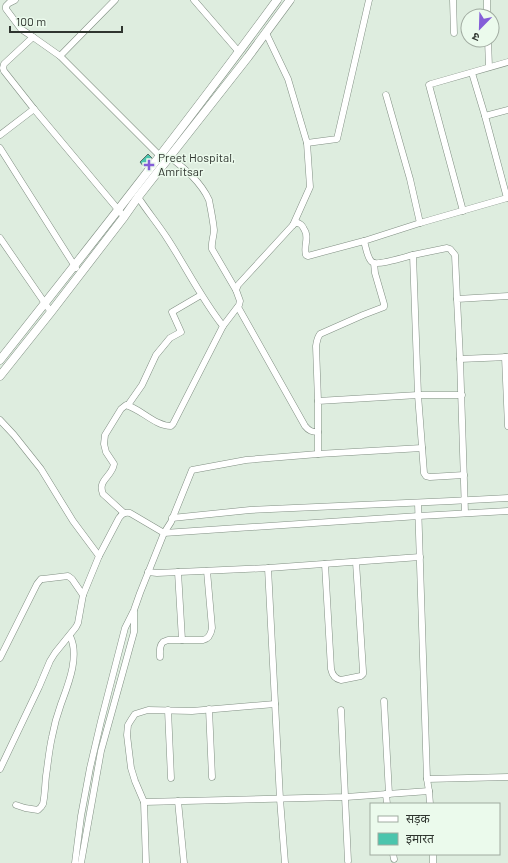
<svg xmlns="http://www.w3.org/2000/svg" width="508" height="863" viewBox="0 0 508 863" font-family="Barlow,'Noto Sans Devanagari',sans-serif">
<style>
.building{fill:#4bc5ad;stroke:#596c67}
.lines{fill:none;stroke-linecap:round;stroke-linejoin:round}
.minor-casing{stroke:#818f83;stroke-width:7}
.tertiary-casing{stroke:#818f83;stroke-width:9}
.minor{stroke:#fff;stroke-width:6}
.tertiary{stroke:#fff;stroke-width:8}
.poi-dot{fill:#845ed8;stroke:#ebfaec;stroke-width:1.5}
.labels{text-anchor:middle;stroke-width:3;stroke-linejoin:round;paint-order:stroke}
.poi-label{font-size:12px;fill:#2f352f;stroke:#ebfaec;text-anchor:start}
</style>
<rect width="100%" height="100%" fill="#deeddf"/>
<polygon class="building" points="148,154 152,158 144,167 140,162"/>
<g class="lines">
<defs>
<g id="minor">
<polyline points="15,0 9,3 6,6 6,9 21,29 33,37"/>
<polyline points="115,0 60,56 160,156"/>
<polyline points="194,0 239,52"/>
<polyline points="453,0 454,33"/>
<polyline points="487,0 487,16"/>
<polyline points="266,33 288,79 307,143 310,187 293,225"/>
<polyline points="488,40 489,67"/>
<polyline points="472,73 485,116"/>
<polyline points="386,95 410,179 420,223"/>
<polyline points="34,109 4,71 3,68 4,64 33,37 60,56"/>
<polyline points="508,110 485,116 507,198 508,198"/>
<polyline points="0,135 34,109 121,213"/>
<polyline points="307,143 337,139 369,0"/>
<polyline points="0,148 76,268"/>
<path d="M170,157C185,169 201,182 209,200C211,210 213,220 214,230C214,236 211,242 212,249L236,290"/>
<polyline points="463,211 429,85 431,84 508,62"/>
<polyline points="0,238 51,312"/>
<path d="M413,255C405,257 377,266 372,262C367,258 366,247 364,241L420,223L507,198"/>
<polyline points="457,299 455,255 450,249 447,248 413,255 418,395 424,473 426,476 430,477 464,475"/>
<path d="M238,307L305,426C309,431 312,432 318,432"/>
<path d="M223,326L239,305L240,301L236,290L238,285L293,225L296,222C301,224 302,225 304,229C310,237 303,246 306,255L308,256L364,241"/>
<polyline points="505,357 508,426"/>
<polyline points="460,359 508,357"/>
<path d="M318,401L316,346C317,341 317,338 320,334L363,315L384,307V304L375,273L374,263"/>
<polyline points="128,405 142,385 156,355 170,338 181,332 172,312 201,295"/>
<polyline points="0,420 14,435 41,469 73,521 99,556 83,595 78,623 76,627 55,653 50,661 39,687 0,769"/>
<polyline points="318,454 318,401 418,395 462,395"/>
<polyline points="418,503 427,779 429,791 430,804"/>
<path d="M124,513L103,494C97,480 112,477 114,464L106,452L104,444L105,435L121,409L126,405C141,409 155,426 171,426L173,424L223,326C201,298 186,267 167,238C158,224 147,211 138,197"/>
<polyline points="465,513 460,359 457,299 508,296"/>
<polyline points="172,518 250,510 451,501 508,498"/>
<path d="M99,556L119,518C122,514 124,512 130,513L164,533L419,516L508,511"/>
<path d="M325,564L331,669C332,674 335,679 341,680L361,676L363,674V671L356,562"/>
<polyline points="268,568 280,799 285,863"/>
<polyline points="148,572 157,573 268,568 420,557"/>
<polyline points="178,572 182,640"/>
<path d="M160,657C160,651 159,646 163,642L168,640H203C209,639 211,634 212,628L207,571"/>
<polyline points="0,658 37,584 41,579 43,579 68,576 72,579 83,595"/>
<polyline points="384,701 389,794"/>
<polyline points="209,709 212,777"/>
<polyline points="168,710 171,778"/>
<polyline points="341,710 348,861"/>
<polyline points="427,779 508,777"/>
<polyline points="386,794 387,804"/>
<polyline points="178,801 184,863"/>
<polyline points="144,802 346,797 429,791"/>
<path d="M16,805L25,808L38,810L41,807L43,804C45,795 45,785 46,776C48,763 49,750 52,737C54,726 57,715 61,704C68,685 80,656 70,636"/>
<polyline points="393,854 394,859"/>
<polyline points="433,854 433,863"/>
<polyline points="75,863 81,816 90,768 101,721 125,628 134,610 140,593 164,533 171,522 192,470 246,460 318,454 422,448"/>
<polyline points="81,863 101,751 134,632 134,612"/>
<polyline points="146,863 144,802 135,781 131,768 127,735 128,725 131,720 135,714 148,710 192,711 275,704"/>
</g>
<g id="tertiary">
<path d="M0,360C94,241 188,122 277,0"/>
<polyline points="0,376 51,312 124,217 138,197 248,57 290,0"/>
</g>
</defs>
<use href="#minor" class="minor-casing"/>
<use href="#tertiary" class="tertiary-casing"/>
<use href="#minor" class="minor"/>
<use href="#tertiary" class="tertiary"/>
</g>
<path class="poi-dot" d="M147 159h4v4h4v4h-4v4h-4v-4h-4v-4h4z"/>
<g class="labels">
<g class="poi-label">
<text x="158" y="162">Preet Hospital,<tspan x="158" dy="14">Amritsar</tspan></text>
</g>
</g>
<rect x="370" y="803" width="130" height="52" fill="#ebfaec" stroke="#a0aba0"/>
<rect x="378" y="816" width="20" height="6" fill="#ffffff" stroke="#a0aba0"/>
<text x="406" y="823" font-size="12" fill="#2f352f">सड़क</text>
<rect x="378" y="833" width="20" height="12" fill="#4bc5ad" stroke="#a0aba0"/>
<text x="406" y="843" font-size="12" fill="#2f352f">इमारत</text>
<g transform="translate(480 28) rotate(203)"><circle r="19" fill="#ebfaec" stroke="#a0aba0"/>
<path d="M0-3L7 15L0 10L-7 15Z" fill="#845ed8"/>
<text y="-6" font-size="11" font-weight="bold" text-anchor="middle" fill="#2f352f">उ</text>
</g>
<path d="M10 26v6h112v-6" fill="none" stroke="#2f352f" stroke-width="2"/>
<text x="16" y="26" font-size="12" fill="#2f352f" stroke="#ebfaec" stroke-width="3" paint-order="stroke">100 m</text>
</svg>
